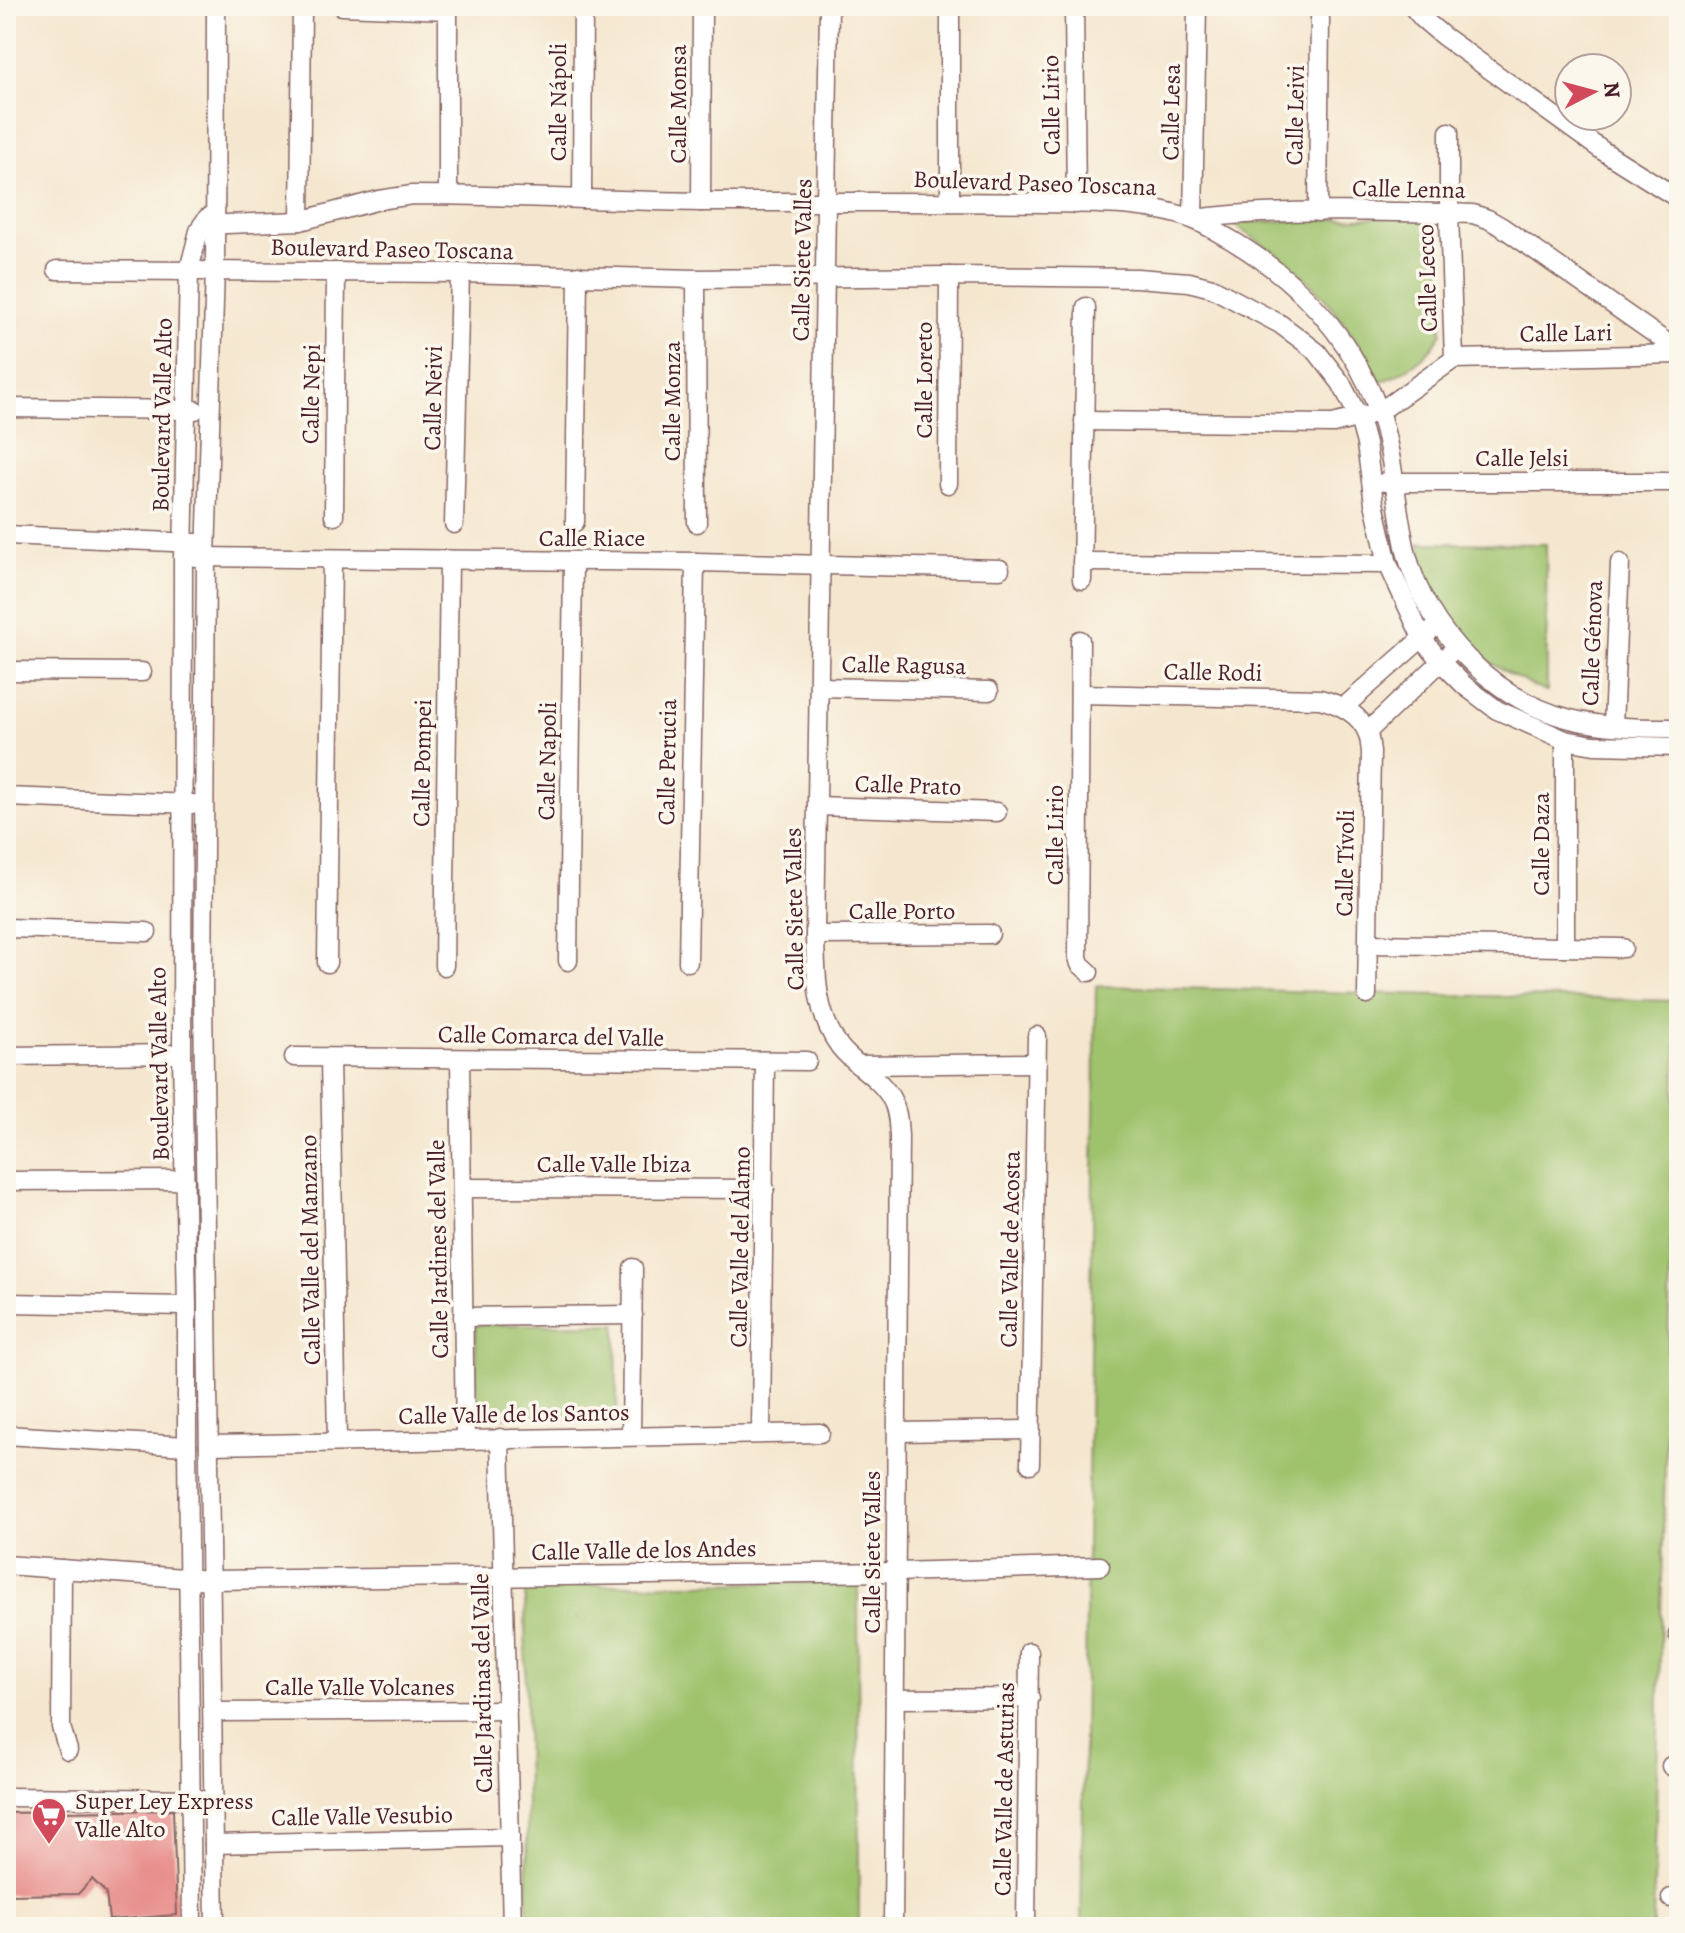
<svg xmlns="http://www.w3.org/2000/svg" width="1685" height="1933" viewBox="0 0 1685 1933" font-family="Alegreya,serif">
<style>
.green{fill:#9fc26c;stroke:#74704c;stroke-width:2}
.building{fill:#e8908e}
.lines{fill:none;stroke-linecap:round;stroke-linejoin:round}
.minor-casing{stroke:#866564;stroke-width:21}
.minor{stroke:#fff;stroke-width:18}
.labels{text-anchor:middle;stroke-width:7;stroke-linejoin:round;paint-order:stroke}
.street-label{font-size:24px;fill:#4a1f2b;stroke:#fbf7ec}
.poi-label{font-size:24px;fill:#4a1f2b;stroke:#fbf7ec;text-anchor:start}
</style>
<rect width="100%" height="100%" fill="#fbf7ec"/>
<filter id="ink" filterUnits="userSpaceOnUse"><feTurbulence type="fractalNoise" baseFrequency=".0125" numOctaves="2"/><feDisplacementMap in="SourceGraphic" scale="16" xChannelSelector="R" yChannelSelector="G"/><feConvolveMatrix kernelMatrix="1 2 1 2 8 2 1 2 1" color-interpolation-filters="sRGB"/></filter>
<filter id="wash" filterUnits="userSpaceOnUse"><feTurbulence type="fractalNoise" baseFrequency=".006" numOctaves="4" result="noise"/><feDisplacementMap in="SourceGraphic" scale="32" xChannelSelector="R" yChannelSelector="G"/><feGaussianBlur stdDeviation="1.8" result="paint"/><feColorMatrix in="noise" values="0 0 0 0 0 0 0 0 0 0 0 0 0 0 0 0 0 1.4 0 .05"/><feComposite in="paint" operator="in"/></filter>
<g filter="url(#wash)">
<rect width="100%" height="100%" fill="#f5e7cf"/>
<g class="green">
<path d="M1434,215L1440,224L1442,332C1430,357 1406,372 1381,382C1357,339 1331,300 1293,267C1274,251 1252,237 1231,223Z"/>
<path d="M1419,543L1546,544L1547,692C1536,689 1528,684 1519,679C1502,670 1485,660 1472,647C1445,620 1426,581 1419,543Z"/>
<polygon points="1096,986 1677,1001 1653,1927 1081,1927"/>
<polygon points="616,1324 617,1414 478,1417 475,1325"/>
<polygon points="858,1582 859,1927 528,1927 525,1586"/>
</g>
<g id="blocks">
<polygon class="building" points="173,1810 177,1915 109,1920 106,1893 92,1879 78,1894 6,1895 6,1813"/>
</g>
</g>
<g filter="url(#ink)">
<use href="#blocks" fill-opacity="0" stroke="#866564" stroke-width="2"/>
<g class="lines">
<defs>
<g id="minor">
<polyline points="342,6 448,10"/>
<polyline points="448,6 448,195"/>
<path d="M829,6L815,935C816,975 815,1013 840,1047C855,1066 881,1078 892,1100C898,1111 898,1123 899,1136L893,1927"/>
<polyline points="1074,6 1076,204"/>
<path d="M1197,6L1193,219C1286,208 1380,211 1473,214L1488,219L1502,227L1679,351"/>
<polyline points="1412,6 1423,19 1443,36 1603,151 1679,199"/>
<polyline points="582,199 583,6"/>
<polyline points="701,202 702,6"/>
<polyline points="950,202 950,6"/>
<polyline points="1318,212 1320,18"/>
<polyline points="300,221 302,6"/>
<path d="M202,225L300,221L379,200L412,195C509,195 605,201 701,202C759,202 816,202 873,202C930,202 988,202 1045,203C1092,204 1148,202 1192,219C1206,224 1220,234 1233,241C1299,281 1351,337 1378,409C1395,456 1395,507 1407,555C1427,631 1494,700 1570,719C1606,728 1643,728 1679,728"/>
<polyline points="57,270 460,273 696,279 949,276 1137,278 1189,282 1212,288 1280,324 1299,338 1317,352 1341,383 1359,418 1366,444 1374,503 1388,564 1422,638 1441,662 1465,686 1497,710 1565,740 1594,745 1679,747"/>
<polyline points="696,279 697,523"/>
<polyline points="1454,359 1679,354"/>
<polyline points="6,408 195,410"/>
<polyline points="1084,421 1333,424 1379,412 1454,359 1449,213 1449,132"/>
<polyline points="1385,482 1673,482"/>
<polyline points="948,484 949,276"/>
<polyline points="334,516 336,272"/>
<polyline points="575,522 578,275"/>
<polyline points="454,524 460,273"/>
<polyline points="6,535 196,543"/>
<polyline points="195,557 695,562 1000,569"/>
<polyline points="1082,562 1388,564"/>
<polyline points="1082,580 1086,307"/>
<polyline points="1080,640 1078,957 1080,964 1089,972"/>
<polyline points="6,671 142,672"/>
<polyline points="819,687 989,691"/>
<path d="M1080,694L1320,699C1339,704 1359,713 1367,732C1370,738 1370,746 1371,752L1367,995"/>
<polyline points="1344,707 1429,632"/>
<polyline points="1613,726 1620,563"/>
<polyline points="1367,732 1449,654"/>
<polyline points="6,797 193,804"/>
<polyline points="817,806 997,812"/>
<polyline points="6,928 147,932"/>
<polyline points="815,935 990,934"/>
<polyline points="1368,944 1623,948"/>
<polyline points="1565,947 1565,740"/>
<polyline points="568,961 573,561"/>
<polyline points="688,962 695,562"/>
<polyline points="327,963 332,559"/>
<polyline points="444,966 449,560"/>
<polyline points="6,1056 182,1054"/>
<polyline points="294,1057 807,1061"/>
<polyline points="330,1058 337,1441"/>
<polyline points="460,1059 465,1439"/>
<polyline points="858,1065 1037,1063"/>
<polyline points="6,1181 185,1180"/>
<polyline points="462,1188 765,1189"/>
<polyline points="6,1303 187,1306"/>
<polyline points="463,1317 633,1315"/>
<polyline points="897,1432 1030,1430"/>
<polyline points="761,1433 765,1062"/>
<polyline points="6,1435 187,1446"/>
<polyline points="631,1436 633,1268"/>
<polyline points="500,1438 512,1927"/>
<polyline points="209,1445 820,1433"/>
<polyline points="1030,1464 1037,1036"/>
<polyline points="6,1565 211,1580 896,1572 1100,1566"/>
<polyline points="62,1569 61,1727 68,1750"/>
<polyline points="1678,1634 1679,1634"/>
<polyline points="895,1699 1030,1698"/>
<polyline points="213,1712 507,1710"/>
<polyline points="1671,1766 1679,1766"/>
<polyline points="6,1797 199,1799"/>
<polyline points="214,1844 510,1837"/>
<polyline points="1671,1898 1679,1898"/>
<polyline points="192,1927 187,1446 187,1306 182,1054 183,558 189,270 199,231 207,218"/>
<polyline points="215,1927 203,997 206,557 215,270 216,6"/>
<polyline points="1026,1927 1029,1652"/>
</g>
</defs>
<use href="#minor" class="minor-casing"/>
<use href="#minor" class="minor"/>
</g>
</g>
<defs>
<symbol id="supermarket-pin" viewBox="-11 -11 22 30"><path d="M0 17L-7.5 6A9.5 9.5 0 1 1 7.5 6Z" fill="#d1495b" stroke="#fbf7ec"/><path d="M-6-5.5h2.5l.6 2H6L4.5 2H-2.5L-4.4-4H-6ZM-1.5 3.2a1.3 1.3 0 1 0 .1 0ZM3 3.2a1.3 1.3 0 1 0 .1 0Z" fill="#fff"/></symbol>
</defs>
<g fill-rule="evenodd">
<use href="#supermarket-pin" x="29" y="1795" width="40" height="54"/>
</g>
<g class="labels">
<g class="street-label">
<text transform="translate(558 102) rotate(-90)" y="8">Calle Nápoli</text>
<text transform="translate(678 104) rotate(-90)" y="8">Calle Monsa</text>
<text transform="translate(1051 105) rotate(-91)" y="8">Calle Lirio</text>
<text transform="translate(1171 112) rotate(-89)" y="8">Calle Lesa</text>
<text transform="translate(1295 115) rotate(-89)" y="8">Calle Leivi</text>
<text transform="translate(1035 183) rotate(2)" y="8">Boulevard Paseo Toscana</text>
<text transform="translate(1409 189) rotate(1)" y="8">Calle Lenna</text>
<text transform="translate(392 249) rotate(1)" y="8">Boulevard Paseo Toscana</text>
<text transform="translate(802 260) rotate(-89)" y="8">Calle Siete Valles</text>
<text transform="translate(1427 278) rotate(-92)" y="8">Calle Lecco</text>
<text transform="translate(1566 333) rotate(-1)" y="8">Calle Lari</text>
<text transform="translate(924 380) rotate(-90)" y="8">Calle Loreto</text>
<text transform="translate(311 394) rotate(-89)" y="8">Calle Nepi</text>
<text transform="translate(433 398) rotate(-89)" y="8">Calle Neivi</text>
<text transform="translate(672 401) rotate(-90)" y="8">Calle Monza</text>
<text transform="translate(162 415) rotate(-89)" y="8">Boulevard Valle Alto</text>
<text x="1522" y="466">Calle Jelsi</text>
<text x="592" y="546">Calle Riace</text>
<text transform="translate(1592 643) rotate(-88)" y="8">Calle Génova</text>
<text transform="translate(904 665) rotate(1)" y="8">Calle Ragusa</text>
<text transform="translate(1213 672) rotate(1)" y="8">Calle Rodi</text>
<text transform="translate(547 761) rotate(-89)" y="8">Calle Napoli</text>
<text transform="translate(667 762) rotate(-89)" y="8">Calle Perucia</text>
<text transform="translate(422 763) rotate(-89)" y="8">Calle Pompei</text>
<text transform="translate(908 785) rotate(2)" y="8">Calle Prato</text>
<text transform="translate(1055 835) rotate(-90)" y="8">Calle Lirio</text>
<text transform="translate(1541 844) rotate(-90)" y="8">Calle Daza</text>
<text transform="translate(1345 863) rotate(-89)" y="8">Calle Tívoli</text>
<text transform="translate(794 909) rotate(-91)" y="8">Calle Siete Valles</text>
<text x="902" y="919">Calle Porto</text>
<text transform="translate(551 1036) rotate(1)" y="8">Calle Comarca del Valle</text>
<text transform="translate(159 1064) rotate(-91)" y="8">Boulevard Valle Alto</text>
<text x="614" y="1172">Calle Valle Ibiza</text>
<text transform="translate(740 1247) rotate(-89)" y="8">Calle Valle del Álamo</text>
<text transform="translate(438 1249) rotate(-91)" y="8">Calle Jardines del Valle</text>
<text transform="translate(1010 1249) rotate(-89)" y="8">Calle Valle de Acosta</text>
<text transform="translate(310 1250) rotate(-91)" y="8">Calle Valle del Manzano</text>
<text transform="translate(514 1414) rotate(-1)" y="8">Calle Valle de los Santos</text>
<text transform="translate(644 1550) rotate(-1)" y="8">Calle Valle de los Andes</text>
<text transform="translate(872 1552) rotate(-90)" y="8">Calle Siete Valles</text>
<text transform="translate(482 1683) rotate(-91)" y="8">Calle Jardinas del Valle</text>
<text x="360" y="1695">Calle Valle Volcanes</text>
<text transform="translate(1004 1789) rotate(-89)" y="8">Calle Valle de Asturias</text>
<text transform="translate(362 1816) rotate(-1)" y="8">Calle Valle Vesubio</text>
</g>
<g class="poi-label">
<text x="75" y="1809">Super Ley Express<tspan x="75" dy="28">Valle Alto</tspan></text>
</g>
</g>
<rect width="1685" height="1933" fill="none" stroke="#fbf7ec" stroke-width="32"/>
<g transform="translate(1593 92) rotate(84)"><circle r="38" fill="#fbf7ec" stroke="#b4a19f" stroke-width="2"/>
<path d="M0-6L14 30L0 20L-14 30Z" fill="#d1495b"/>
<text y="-12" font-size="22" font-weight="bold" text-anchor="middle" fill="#4a1f2b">N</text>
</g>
</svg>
